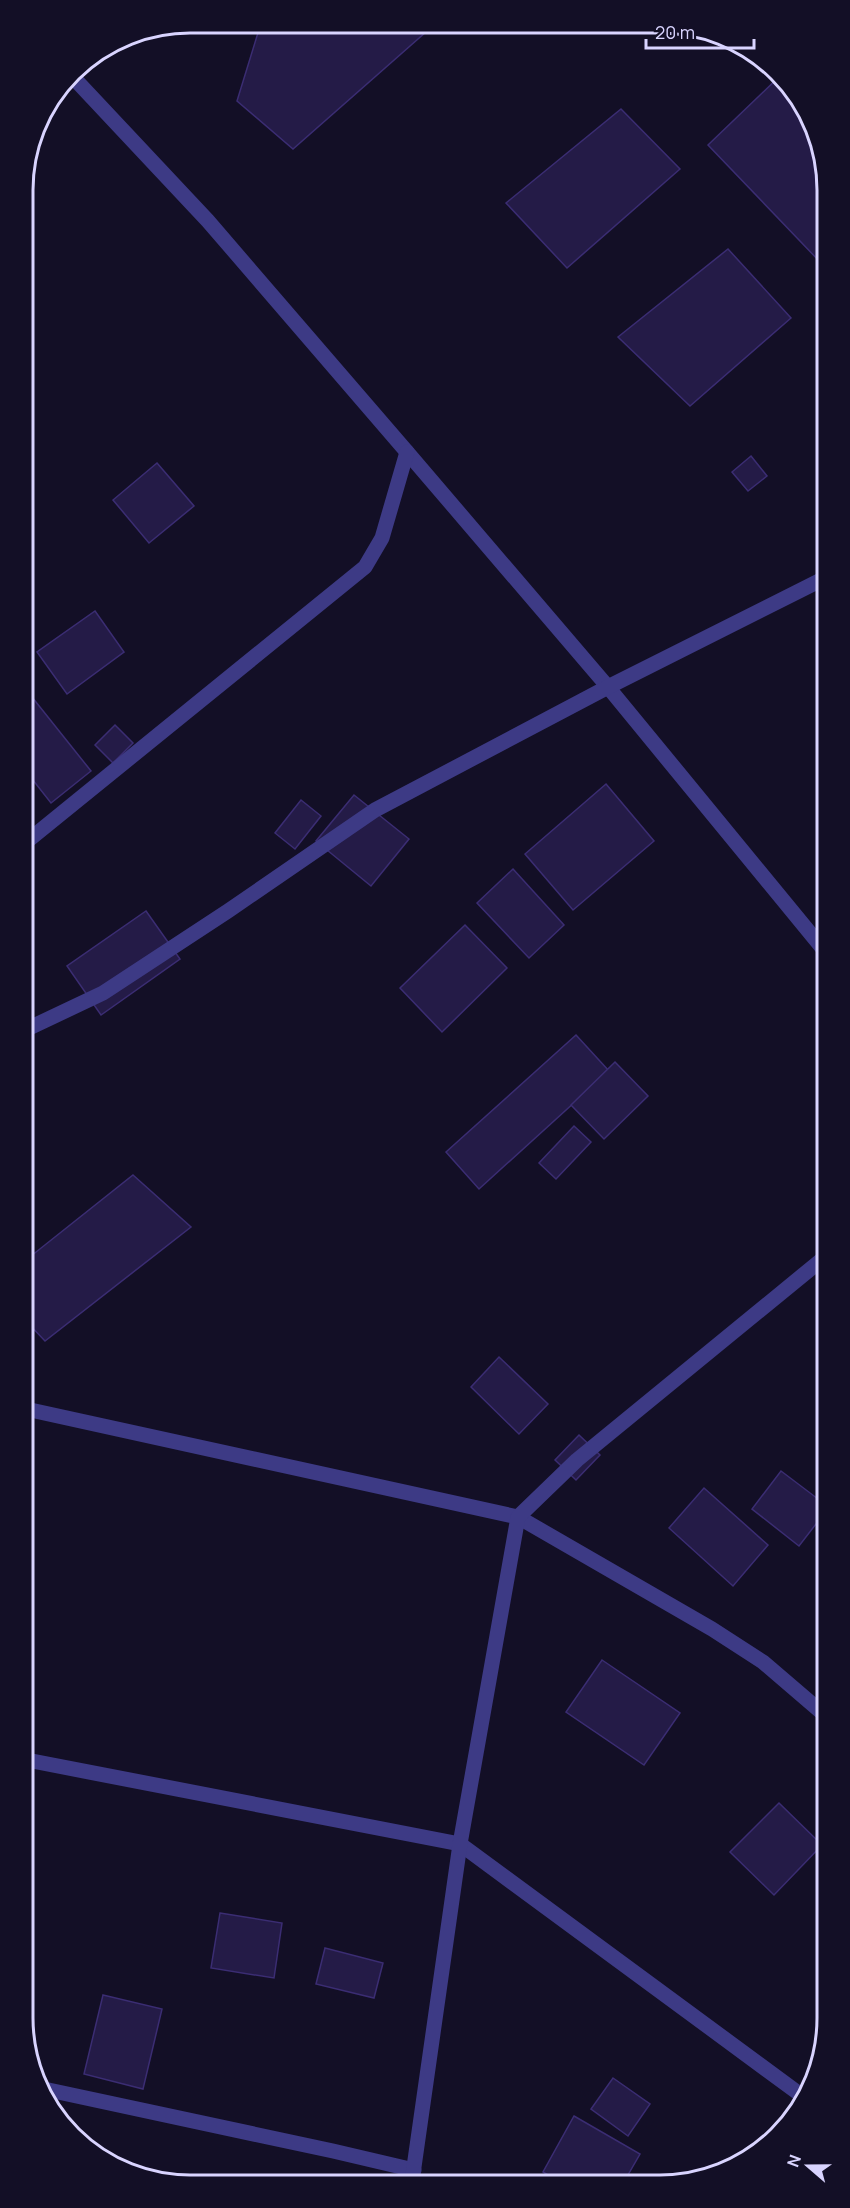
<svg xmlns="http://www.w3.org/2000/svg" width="850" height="2208" viewBox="0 0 850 2208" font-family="Manrope,sans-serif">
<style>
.building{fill:#241b47;stroke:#3b2d73;stroke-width:1.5}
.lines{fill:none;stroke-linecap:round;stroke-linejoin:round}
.street{stroke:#3d3a85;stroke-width:15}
.rim{fill:none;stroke:#d9d4ff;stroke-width:3}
</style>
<rect width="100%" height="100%" fill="#130f26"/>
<g class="building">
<polygon points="261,23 435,24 293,149 237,101"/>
<polygon points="781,75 822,147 822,264 708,145"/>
<polygon points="621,109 680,169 567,268 506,203"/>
<polygon points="728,249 791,318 690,406 618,337"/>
<polygon points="751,456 767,476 748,491 732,472"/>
<polygon points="157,463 194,506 149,543 113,500"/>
<polygon points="95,611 124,652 67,694 37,652"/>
<polygon points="24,687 91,771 51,803 25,770"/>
<polygon points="115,725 133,743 113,763 95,745"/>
<polygon points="606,784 654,841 573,910 525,854"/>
<polygon points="354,795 409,839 371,886 316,841"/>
<polygon points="301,800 321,816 295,849 275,833"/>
<polygon points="513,869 564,925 529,958 477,903"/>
<polygon points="146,911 180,959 101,1015 67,966"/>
<polygon points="465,925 507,968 442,1032 400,988"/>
<polygon points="576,1035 609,1071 479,1189 446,1152"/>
<polygon points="615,1062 648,1096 604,1139 571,1105"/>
<polygon points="574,1126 591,1142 556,1179 539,1163"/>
<polygon points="133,1175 191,1227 45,1341 26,1321 26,1260"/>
<polygon points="499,1357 548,1404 519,1434 471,1387"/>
<polygon points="579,1435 600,1455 576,1480 555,1460"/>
<polygon points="781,1471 826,1505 826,1511 799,1546 752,1509"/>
<polygon points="704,1488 768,1545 733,1586 669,1528"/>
<polygon points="602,1660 680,1713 644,1765 566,1712"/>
<polygon points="779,1803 822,1845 774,1895 730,1852"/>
<polygon points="220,1913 282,1923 274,1978 211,1968"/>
<polygon points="325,1948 383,1963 374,1998 316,1984"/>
<polygon points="103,1995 162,2009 143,2089 84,2074"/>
<polygon points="613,2078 650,2104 628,2136 591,2109"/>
<polygon points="574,2116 640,2154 625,2180 558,2181 543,2172"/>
</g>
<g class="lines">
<g class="street">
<polyline points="71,75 208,221 407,452 608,687 824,950"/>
<polyline points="25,843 365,567 382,538 407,452"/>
<polyline points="25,1030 103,993 228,911 375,810 608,687 823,579"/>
<polyline points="26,1409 518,1517 712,1629 763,1662 826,1716"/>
<polyline points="27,1760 460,1844 805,2098"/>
<polyline points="44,2089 333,2151 414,2170"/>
<polyline points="412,2181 460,1844 518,1517 577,1460 825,1257"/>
</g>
</g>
<path d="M0 0H850V2208H0ZM190 33H660A157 157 0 0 1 817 190V2018A157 157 0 0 1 660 2175H190A157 157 0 0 1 33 2018V190A157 157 0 0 1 190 33Z" fill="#130f26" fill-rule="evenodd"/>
<path class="rim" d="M190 33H660A157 157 0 0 1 817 190V2018A157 157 0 0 1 660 2175H190A157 157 0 0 1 33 2018V190A157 157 0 0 1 190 33Z"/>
<g transform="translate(808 2166) rotate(290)" stroke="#130f26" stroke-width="4.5" paint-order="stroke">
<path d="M0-4.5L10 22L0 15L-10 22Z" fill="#d9d4ff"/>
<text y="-9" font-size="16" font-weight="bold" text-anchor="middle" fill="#d9d4ff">N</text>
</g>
<path d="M646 39v9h108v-9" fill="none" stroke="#d9d4ff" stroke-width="3"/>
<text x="655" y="39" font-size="18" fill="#d9d4ff" stroke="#130f26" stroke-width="4.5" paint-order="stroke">20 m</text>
</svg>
